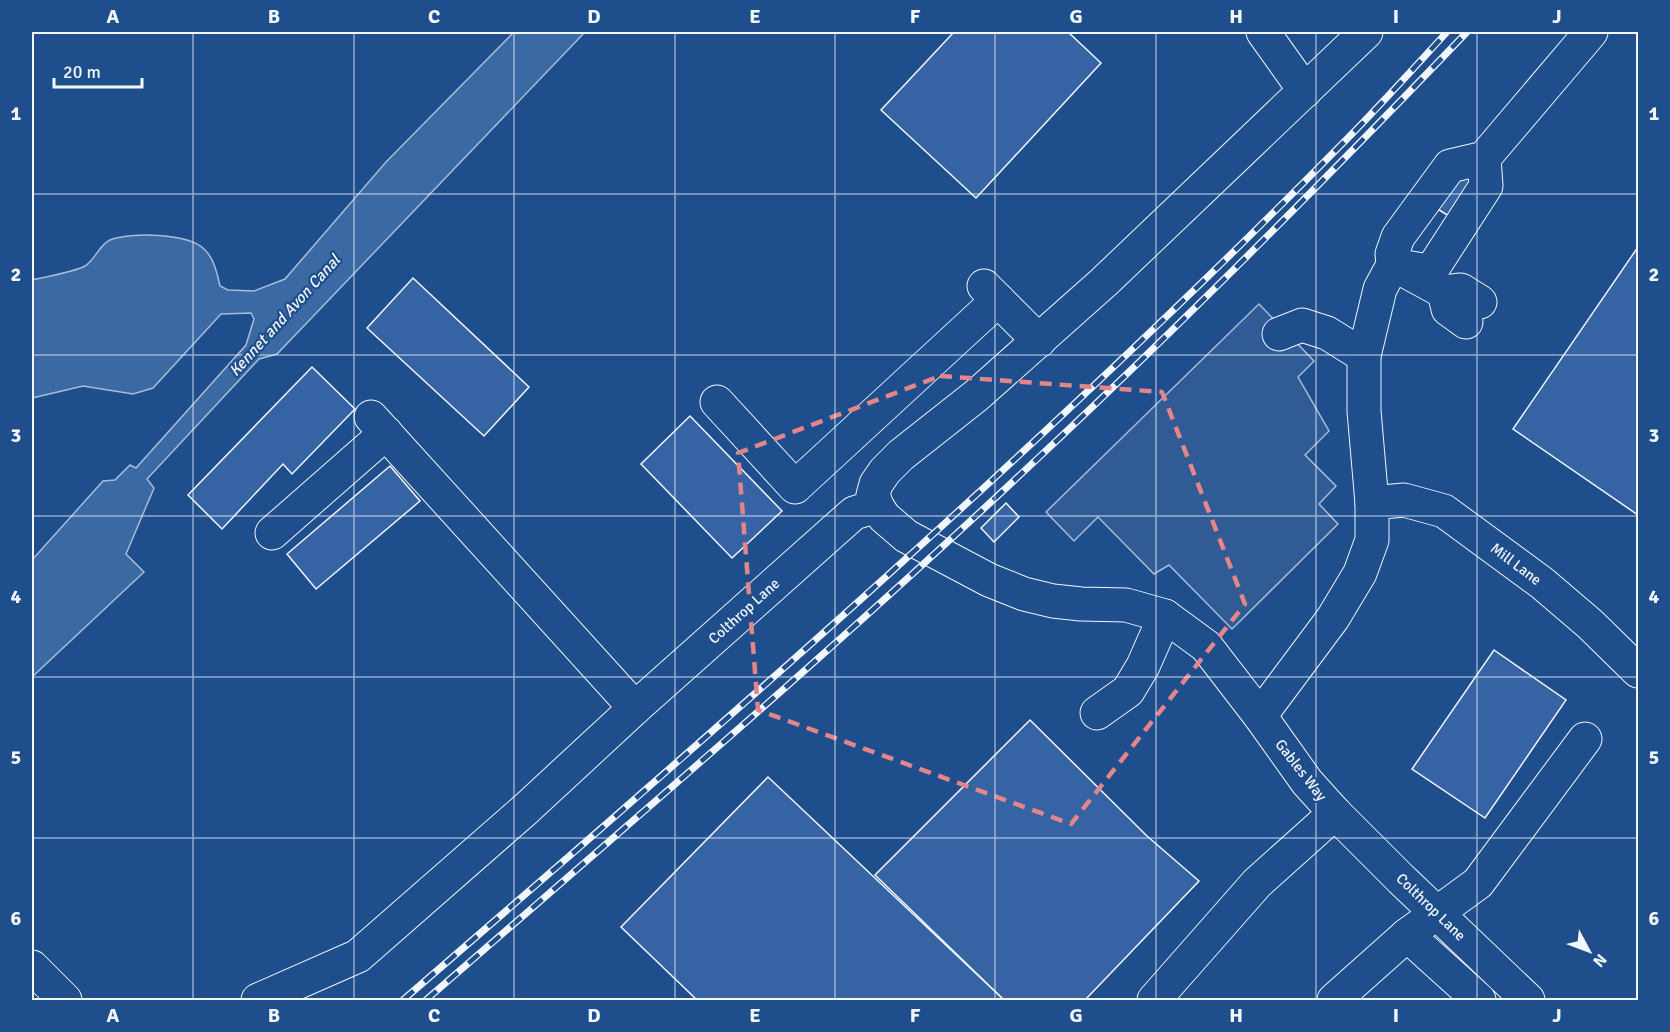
<svg xmlns="http://www.w3.org/2000/svg" width="1670" height="1032" viewBox="0 0 1670 1032" font-family="Signika,sans-serif">
<style>
.parking{fill:#305b95;stroke:#a8bbd7;stroke-width:1.5}
.water{fill:#3b69a3;stroke:#a8bbd7;stroke-width:1.5}
.building{fill:#3563a3;stroke:#f2f6ff;stroke-width:1.5}
.lines{fill:none;stroke-linecap:round;stroke-linejoin:round}
.minor-casing{stroke:#f2f6ff;stroke-width:35}
.minor{stroke:#1f4e8c;stroke-width:33}
.rail-casing{stroke:#f2f6ff;stroke-width:7}
.rail{stroke:#1f4e8c;stroke-width:4.5;stroke-dasharray:14;stroke-linecap:butt}
.marked{fill:none;stroke:#e38589;stroke-width:4.5;stroke-dasharray:12 8;stroke-linejoin:round}
.grid{fill:none;stroke:#f2f6ff;stroke-width:1.5;stroke-opacity:0.55}
.labels{text-anchor:middle;stroke-width:4.5;stroke-linejoin:round;paint-order:stroke}
.street-label{font-size:15px;fill:#f2f6ff;stroke:#1f4e8c}
.water-label{font-size:16px;font-style:italic;fill:#f2f6ff;stroke:#1f4e8c}
.neatline{fill:none;stroke:#f2f6ff;stroke-width:2}
.grid-label{font-size:20px;text-anchor:middle;font-weight:bold;fill:#f2f6ff}
</style>
<rect width="100%" height="100%" fill="#1f4e8c"/>
<polygon class="parking" points="1259,304 1314,361 1298,377 1329,431 1305,455 1336,486 1319,504 1338,524 1232,629 1169,565 1154,574 1098,517 1074,541 1046,512"/>
<path class="water" d="M514,32H585L277,354L259,359L147,479L154,488L126,554L144,572L32,677V560L103,481L115,480L130,465L136,468L246,345L254,319L251,313L221,314L153,388L133,394L83,386L32,398V280C45,277 74,272 85,266C95,260 99,245 110,240C130,232 188,233 204,249C214,258 217,273 220,286L228,290L254,291L285,279L386,162Z"/>
<g class="building">
<polygon points="954,32 1068,32 1101,63 976,198 881,110"/>
<polygon points="1460,171 1479,183 1455,220 1436,208"/>
<polygon points="1638,247 1638,515 1513,429"/>
<polygon points="413,278 529,387 484,436 367,328"/>
<polygon points="312,367 355,409 292,474 283,464 222,529 188,495"/>
<polygon points="690,416 782,511 732,558 641,464"/>
<polygon points="390,466 420,501 316,589 287,554"/>
<polygon points="1006,503 1019,517 994,542 981,528"/>
<polygon points="1494,650 1566,700 1485,818 1412,769"/>
<polygon points="1030,720 1147,836 1199,881 1085,1000 1004,1000 875,875"/>
<polygon points="768,777 1004,1000 697,1000 621,927"/>
</g>
<g class="lines">
<defs>
<g id="minor">
<polyline points="1263,32 1305,91"/>
<polyline points="1393,265 1423,270 1433,268 1486,186 1484,158"/>
<polyline points="1400,268 1444,292 1461,290 1480,302"/>
<polyline points="984,286 1039,341"/>
<polyline points="1444,292 1448,309 1466,322"/>
<polyline points="1279,334 1302,325 1327,333 1364,356"/>
<polyline points="717,402 795,487 998,300"/>
<polyline points="371,417 635,708"/>
<polyline points="1372,503 1404,500 1444,511 1542,583 1590,624 1638,671"/>
<polyline points="272,533 386,433"/>
<polyline points="1097,713 1128,691 1143,666 1165,616"/>
<polyline points="1260,716 1333,618 1360,573 1372,540 1372,503 1364,411 1364,356 1380,289 1393,265 1392,254 1398,237 1450,166 1484,158 1591,32"/>
<polyline points="1335,813 1401,879 1528,1000"/>
<polyline points="1407,935 1479,1000"/>
<polyline points="32,967 65,1000"/>
<polyline points="258,1000 358,956 527,808 635,708 854,513 877,506"/>
<polyline points="1154,1000 1257,883 1335,813 1307,782 1260,716 1206,646 1165,616 1126,605 1081,604 1053,601 1024,594 989,580 906,536 884,517 877,506 873,495 876,484 885,471 901,455 977,395 1104,282 1366,32"/>
<polyline points="1334,1000 1407,935 1478,883 1585,739"/>
</g>
</defs>
<use href="#minor" class="minor-casing"/>
<use href="#minor" class="minor"/>
<defs>
<g id="rail">
<path d="M403,1000C723,724 1042,447 1340,146C1377,109 1412,70 1447,32"/>
<path d="M426,1000C631,822 838,646 1036,460C1184,322 1327,178 1467,32"/>
</g>
</defs>
<use href="#rail" class="rail-casing"/>
<use href="#rail" class="rail"/>
</g>
<path class="marked" d="M940,376L1162,392L1245,604L1071,824L758,710L738,453Z"/>
<path class="grid" d="M193,32V1000M354,32V1000M514,32V1000M675,32V1000M835,32V1000M995,32V1000M1156,32V1000M1316,32V1000M1477,32V1000M32,194H1638M32,355H1638M32,516H1638M32,677H1638M32,838H1638"/>
<g class="labels">
<g class="street-label">
<text transform="translate(1516 564) rotate(37)" y="5">Mill Lane</text>
<text transform="translate(744 611) rotate(-42)" y="5">Colthrop Lane</text>
<text transform="translate(1301 770) rotate(52)" y="5">Gables Way</text>
<text transform="translate(1431 907) rotate(44)" y="5">Colthrop Lane</text>
</g>
<g class="water-label">
<text transform="translate(284 315) rotate(-48)" y="6">Kennet and Avon Canal</text>
</g>
</g>
<rect width="1670" height="1032" fill="none" stroke="#1f4e8c" stroke-width="66"/>
<g transform="translate(1589 951) rotate(131)" stroke="#1f4e8c" stroke-width="4.5" paint-order="stroke">
<path d="M0-4.5L10 22L0 15L-10 22Z" fill="#f2f6ff"/>
<text y="-9" font-size="16" font-weight="bold" text-anchor="middle" fill="#f2f6ff">N</text>
</g>
<path d="M54 78v9h88v-9" fill="none" stroke="#f2f6ff" stroke-width="3"/>
<text x="63" y="78" font-size="18" fill="#f2f6ff" stroke="#1f4e8c" stroke-width="4.5" paint-order="stroke">20 m</text>
<rect x="33" y="33" width="1604" height="966" class="neatline"/>
<g class="grid-label">
<text x="113" y="23">A</text>
<text x="274" y="23">B</text>
<text x="434" y="23">C</text>
<text x="594" y="23">D</text>
<text x="755" y="23">E</text>
<text x="915" y="23">F</text>
<text x="1076" y="23">G</text>
<text x="1236" y="23">H</text>
<text x="1396" y="23">I</text>
<text x="1557" y="23">J</text>
<text x="16" y="120">1</text>
<text x="1654" y="120">1</text>
<text x="16" y="281">2</text>
<text x="1654" y="281">2</text>
<text x="16" y="442">3</text>
<text x="1654" y="442">3</text>
<text x="16" y="603">4</text>
<text x="1654" y="603">4</text>
<text x="16" y="764">5</text>
<text x="1654" y="764">5</text>
<text x="16" y="925">6</text>
<text x="1654" y="925">6</text>
<text x="113" y="1022">A</text>
<text x="274" y="1022">B</text>
<text x="434" y="1022">C</text>
<text x="594" y="1022">D</text>
<text x="755" y="1022">E</text>
<text x="915" y="1022">F</text>
<text x="1076" y="1022">G</text>
<text x="1236" y="1022">H</text>
<text x="1396" y="1022">I</text>
<text x="1557" y="1022">J</text>
</g>
</svg>
